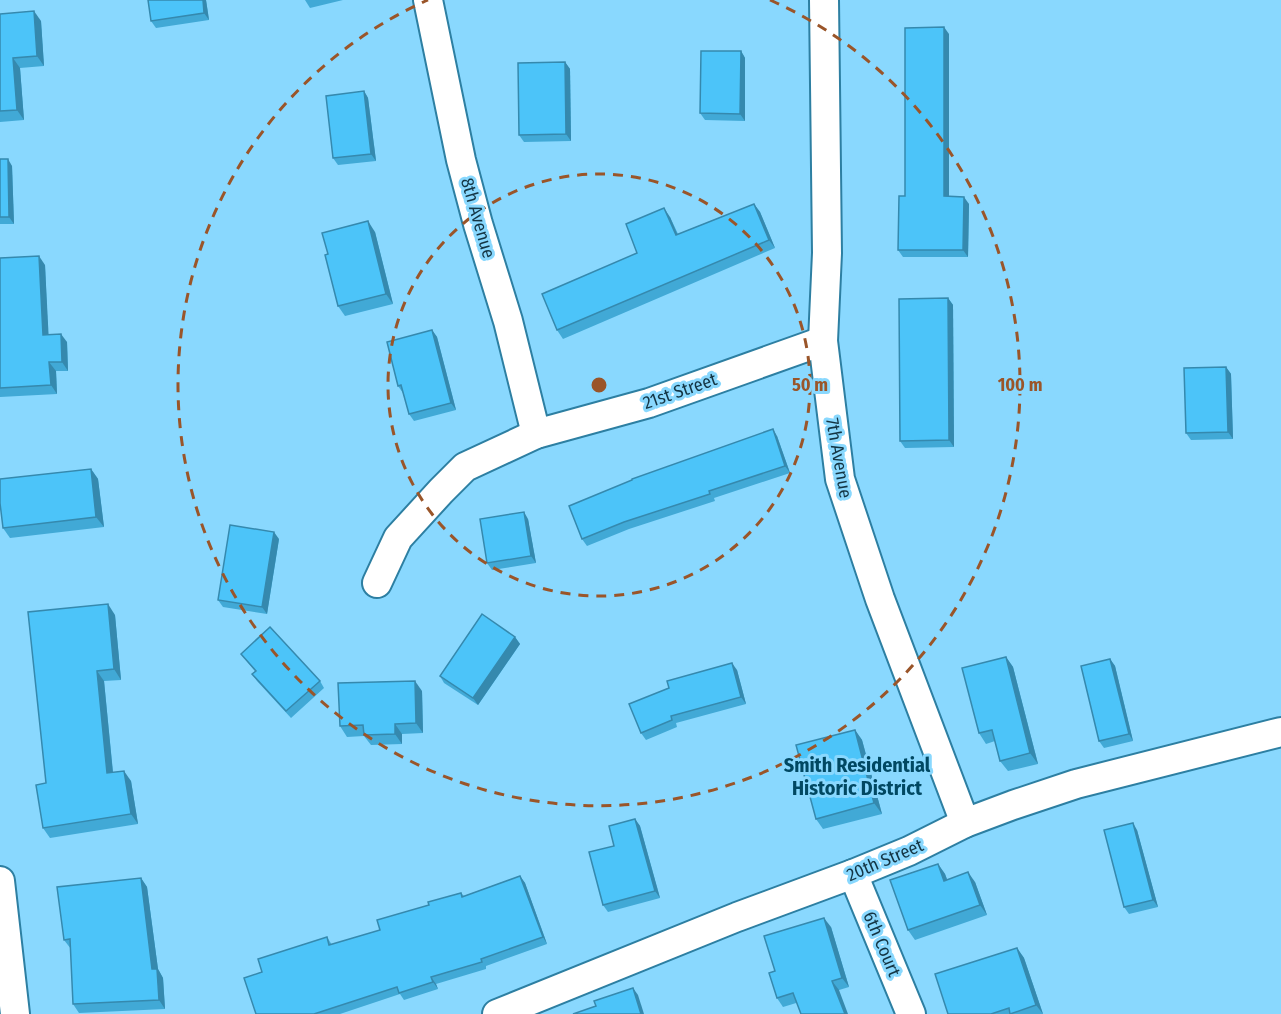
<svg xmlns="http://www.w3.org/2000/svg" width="1281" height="1014" viewBox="0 0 1281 1014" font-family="'Fira Sans Condensed',sans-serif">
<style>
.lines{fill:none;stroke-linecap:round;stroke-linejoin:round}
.street-casing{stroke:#2d7fa2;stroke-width:32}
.street{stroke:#fff;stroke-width:28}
.wall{fill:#41a9d6}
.shaded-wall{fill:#3589ae}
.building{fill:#4cc4f9;stroke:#3589ae;stroke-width:1.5}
.ring{fill:none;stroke:#9a5529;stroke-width:3;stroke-dasharray:10 8}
.labels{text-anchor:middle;stroke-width:6;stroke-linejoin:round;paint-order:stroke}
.street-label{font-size:18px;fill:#143544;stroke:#89d8fe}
.neighbourhood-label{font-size:20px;font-weight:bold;fill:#014862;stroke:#89d8fe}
.centre{fill:#9a5529;stroke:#89d8fe;stroke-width:3}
.ring-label{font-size:18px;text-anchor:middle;font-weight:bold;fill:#9a5529;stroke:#89d8fe;stroke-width:6;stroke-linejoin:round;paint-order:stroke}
</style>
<rect width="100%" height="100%" fill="#89d8fe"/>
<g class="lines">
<defs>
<g id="street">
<polyline points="428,0 461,160 478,224 508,321 536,434"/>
<polyline points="824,0 827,253 823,341 840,479 880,599 965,823"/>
<polyline points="377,583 398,538 441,491 465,467 536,434 649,403 823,341"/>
<polyline points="853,874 911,1014"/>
<polyline points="0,881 15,1014"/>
<polyline points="497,1014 737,917 853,874 909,851 965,823 1013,805 1076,784 1281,732"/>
</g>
</defs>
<use href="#street" class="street-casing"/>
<use href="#street" class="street"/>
</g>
<g class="wall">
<polygon points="206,0 209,20 156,28 151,21"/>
<polygon points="305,0 343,0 310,8"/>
<polygon points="0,14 41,21 44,66 20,68 24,120 0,122"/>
<polygon points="949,34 949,196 969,204 968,257 903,257 898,250 905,196"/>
<polygon points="741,51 745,58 745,121 705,120 700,113"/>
<polygon points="565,62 570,69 571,141 524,142 519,135"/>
<polygon points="364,91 368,98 376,161 338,165 333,158"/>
<polygon points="0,159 12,166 14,224 0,224"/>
<polygon points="754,204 760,212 775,248 563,339 557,330 637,253 670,217 678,234"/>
<polygon points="375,232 393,304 345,316 338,306 328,254"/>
<polygon points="0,258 45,265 48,334 67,342 68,371 56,371 57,394 0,397"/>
<polygon points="948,298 953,305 954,447 905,448 900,441"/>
<polygon points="432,330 437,337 456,410 414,421 409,414 403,393 398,386"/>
<polygon points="1226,367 1231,374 1233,439 1191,440 1186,433"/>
<polygon points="777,436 790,473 714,498 715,501 629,529 587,546 582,539"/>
<polygon points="91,469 98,479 104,527 10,538 3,528"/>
<polygon points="528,519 536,563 492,570 487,563"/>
<polygon points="279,539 267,614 223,607 218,600"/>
<polygon points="115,615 121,680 104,681 113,772 131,781 138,824 50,838 43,828 46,783"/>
<polygon points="515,637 520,644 478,705 444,683 440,676"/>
<polygon points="241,654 320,681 324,688 291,718 257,681 252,674 255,671"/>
<polygon points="1006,657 1013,667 1038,764 1008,771 1000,761 995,741 986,744 979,733"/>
<polygon points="1110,659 1115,666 1133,741 1104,748 1099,741"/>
<polygon points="737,670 746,704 676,723 677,727 646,740 641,733"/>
<polygon points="422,691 423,733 402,734 402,744 371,745 364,736 347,737 340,726"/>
<polygon points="855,730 862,740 882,814 823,829 816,819"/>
<polygon points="635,819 640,826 660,898 608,912 603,905"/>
<polygon points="1137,830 1158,907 1129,914 1124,907"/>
<polygon points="938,864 945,874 947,879 975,882 987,915 915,940 908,930"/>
<polygon points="520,876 525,883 547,944 486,966 486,969 436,984 438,989 404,1000 400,994 340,1014 256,1014 262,972 327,937 332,945 380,930 429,905 461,893 464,896"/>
<polygon points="141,878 147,887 158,969 163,978 165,1009 79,1013 73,1004 71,949 64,940"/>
<polygon points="831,927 849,987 783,1007 777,998"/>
<polygon points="1017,948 1024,958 1043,1014 948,1014"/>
</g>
<g class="shaded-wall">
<polygon points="203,0 206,0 209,20 204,13"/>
<polygon points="34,11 41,21 44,66 37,56"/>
<polygon points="944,27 949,34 949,203 944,196"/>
<polygon points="741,51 745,58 745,121 740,114"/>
<polygon points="13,58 20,68 24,120 17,110"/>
<polygon points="565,62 570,69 571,141 566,134"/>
<polygon points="364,91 368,98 376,161 371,154"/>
<polygon points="8,159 12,166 14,224 9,217"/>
<polygon points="964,197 969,204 968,257 963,250"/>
<polygon points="754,204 760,212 775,248 769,240"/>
<polygon points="664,208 670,217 681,243 676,235"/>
<polygon points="368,221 375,232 393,304 386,294"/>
<polygon points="39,256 45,265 49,343 43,335"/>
<polygon points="948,298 953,305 954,447 949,440"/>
<polygon points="432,330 437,337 456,410 451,403"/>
<polygon points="61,334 67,342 68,371 62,362"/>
<polygon points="49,362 56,371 57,394 51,385"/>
<polygon points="1226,367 1231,374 1233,439 1228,432"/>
<polygon points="773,429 777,436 790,473 785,466"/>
<polygon points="91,469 98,479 104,527 96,517"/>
<polygon points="524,512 528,519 536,563 531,556"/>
<polygon points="274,532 279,539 267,614 262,607"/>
<polygon points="108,604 115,615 121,680 114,669"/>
<polygon points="515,637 520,644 478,705 473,698"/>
<polygon points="1006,657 1013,667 1038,764 1030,753"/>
<polygon points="1110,659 1115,666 1133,741 1129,734"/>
<polygon points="732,663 737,670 746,704 741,697"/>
<polygon points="97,671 104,681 114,784 107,773"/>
<polygon points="415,681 422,691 423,733 416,723"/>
<polygon points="395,724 402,734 402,744 395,734"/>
<polygon points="855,730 862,740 882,814 874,803"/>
<polygon points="124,771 131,781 138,824 131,814"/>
<polygon points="635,819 640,826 660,898 655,891"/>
<polygon points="1133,823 1137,830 1158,907 1153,900"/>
<polygon points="938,864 945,874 951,891 944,881"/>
<polygon points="968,872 975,882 987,915 980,905"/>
<polygon points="520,876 525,883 547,944 543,937"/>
<polygon points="141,878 147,887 158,969 163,978 165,1009 159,1000 152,969"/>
<polygon points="824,918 831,927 849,987 842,978"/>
<polygon points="1017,948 1024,958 1043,1014 1036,1005"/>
<polygon points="431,977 436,984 438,989 433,982"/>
<polygon points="832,981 839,990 848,1014 845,1014"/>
<polygon points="633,988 638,995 644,1014 641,1014"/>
</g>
<g class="building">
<polygon points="148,0 203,0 204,13 151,21"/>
<polygon points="34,11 37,56 13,58 17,110 0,111 0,14"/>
<polygon points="944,27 944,196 964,197 963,250 898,250 899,196 905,196 905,28"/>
<polygon points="701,51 741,51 740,114 700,113"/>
<polygon points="565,62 566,134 519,135 518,63"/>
<polygon points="364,91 371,154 333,158 326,96"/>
<polygon points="0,159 8,159 9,217 0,217"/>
<polygon points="754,204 769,240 557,330 542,294 637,253 626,224 664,208 676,235"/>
<polygon points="368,221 386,294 338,306 325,255 328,254 322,233"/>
<polygon points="39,256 43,335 61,334 62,362 49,362 51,385 0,388 0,258"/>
<polygon points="948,298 949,440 900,441 899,299"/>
<polygon points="432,330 451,403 409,414 401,385 398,386 387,342"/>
<polygon points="1226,367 1228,432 1186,433 1184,368"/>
<polygon points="773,429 785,466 709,491 710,494 624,522 582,539 569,506 632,480 632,479"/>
<polygon points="91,469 96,517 3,528 0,503 0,479"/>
<polygon points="524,512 531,556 487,563 480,519"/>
<polygon points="230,525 274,532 262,607 218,600"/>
<polygon points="108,604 114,669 97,671 107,773 124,771 131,814 43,828 36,785 46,783 28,612"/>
<polygon points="482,614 515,637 473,698 440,676"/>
<polygon points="270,627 320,681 286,711 252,674 256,671 241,654"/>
<polygon points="1006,657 1030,753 1000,761 992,730 979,733 962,668"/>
<polygon points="1110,659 1129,734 1099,741 1081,666"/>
<polygon points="732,663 741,697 671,716 672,720 641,733 629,704 669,688 667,681"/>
<polygon points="415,681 416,723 395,724 395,734 364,735 363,725 340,726 338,683"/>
<polygon points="855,730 874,803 816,819 796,745"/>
<polygon points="635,819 655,891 603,905 589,852 614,846 609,826"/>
<polygon points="1133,823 1153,900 1124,907 1104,830"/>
<polygon points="938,864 944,881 968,872 980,905 908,930 890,880"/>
<polygon points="520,876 543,937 481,959 482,962 431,977 433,982 399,993 397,987 314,1014 256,1014 244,978 262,972 258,959 327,937 329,945 380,930 377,920 429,905 428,902 461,893 462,897"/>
<polygon points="141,878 152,969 157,969 159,1000 73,1004 70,939 64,940 57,887"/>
<polygon points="824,918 842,978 832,981 845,1014 801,1014 793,993 777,998 769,973 775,971 764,936"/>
<polygon points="1017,948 1036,1005 1010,1014 1009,1008 991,1014 948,1014 935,974"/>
<polygon points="633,988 641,1014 573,1014 596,1006 594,1001"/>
</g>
<g class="ring">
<circle cx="599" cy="385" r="211"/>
<path d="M770 0A421 421 0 1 1 428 0"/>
</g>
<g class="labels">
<g class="street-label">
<text transform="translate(478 218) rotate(74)" y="6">8th Avenue</text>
<text transform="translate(680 391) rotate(-19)" y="6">21st Street</text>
<text transform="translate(839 458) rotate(80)" y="6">7th Avenue</text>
<text transform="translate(885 860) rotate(-23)" y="6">20th Street</text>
<text transform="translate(882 944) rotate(67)" y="6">6th Court</text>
</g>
<g class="neighbourhood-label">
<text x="857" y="772">Smith Residential<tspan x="857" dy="23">Historic District</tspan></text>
</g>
</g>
<circle cx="599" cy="385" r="9" class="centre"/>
<g class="ring-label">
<text x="810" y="391">50 m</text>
<text x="1020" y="391">100 m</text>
</g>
</svg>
